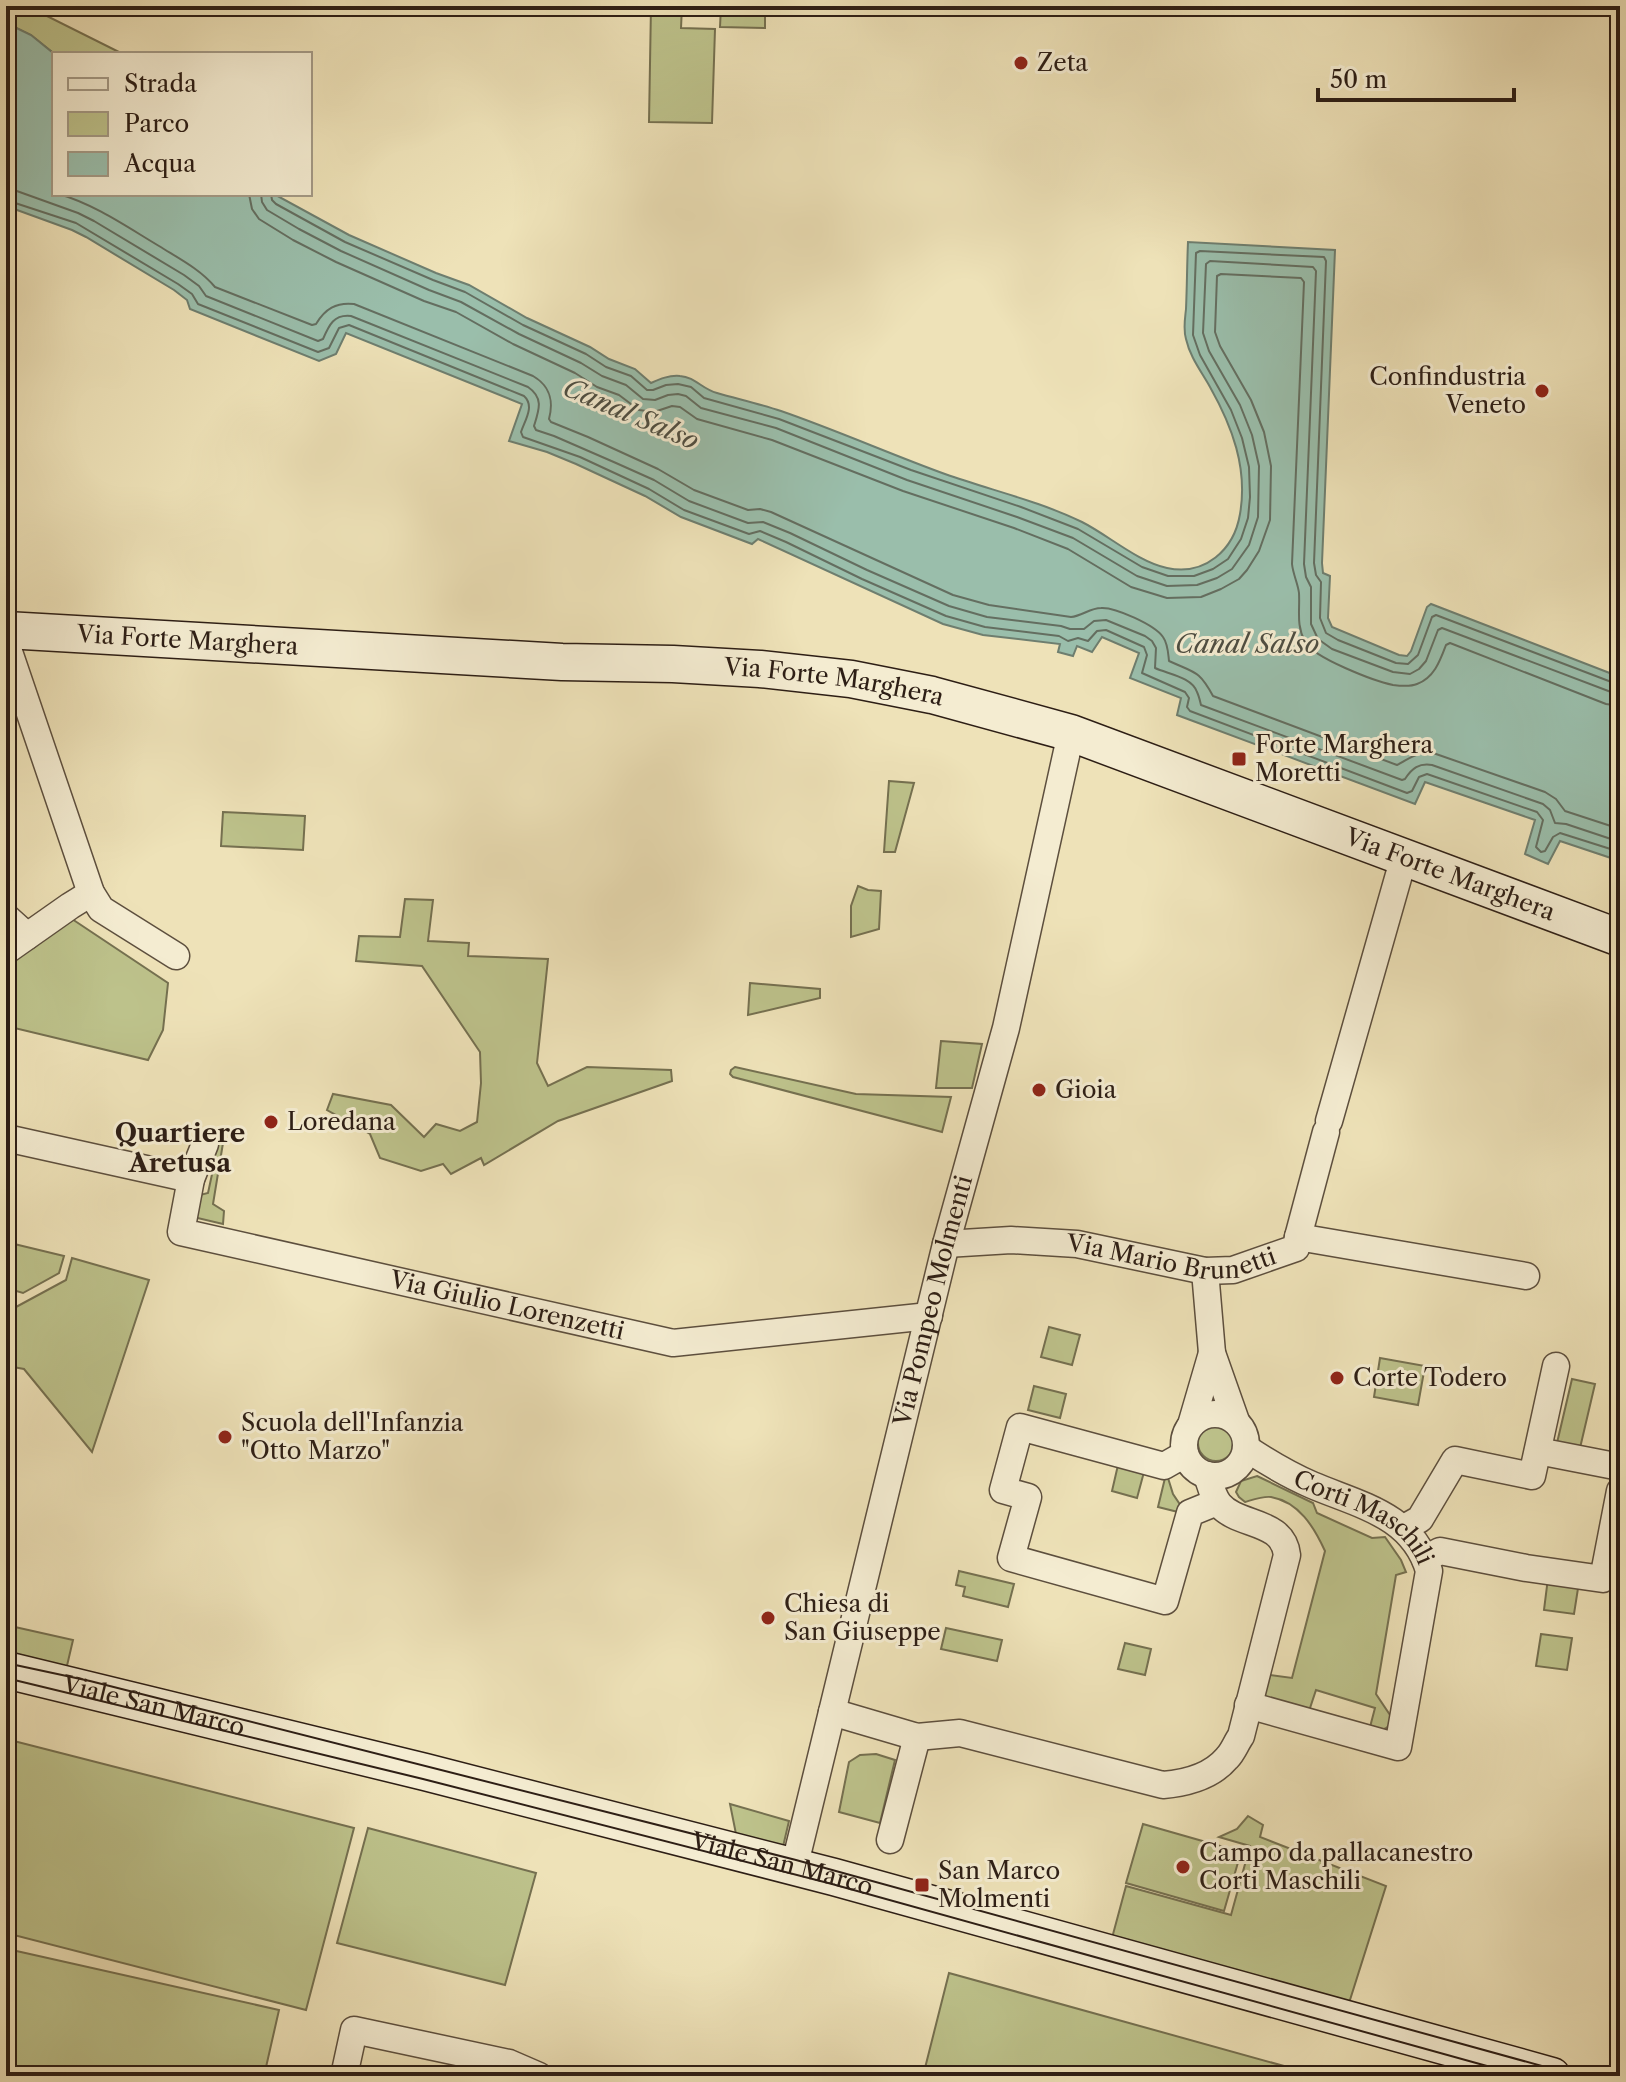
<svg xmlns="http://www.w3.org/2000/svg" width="1626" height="2082" viewBox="0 0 1626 2082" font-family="'Libre Caslon Text',serif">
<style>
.green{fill:#bdc28b;stroke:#757050;stroke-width:2}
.water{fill:#9abeab;stroke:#6e7e6f;stroke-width:2}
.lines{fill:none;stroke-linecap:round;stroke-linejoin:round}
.shore{stroke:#646e60;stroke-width:2}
.street-casing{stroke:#5d4f3e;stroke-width:29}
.secondary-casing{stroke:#2d1e15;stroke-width:39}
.street{stroke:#f4ecd1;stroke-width:26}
.secondary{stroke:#f4ecd1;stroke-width:36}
.tram{stroke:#2d1e15;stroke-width:2}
.poi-dot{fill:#8f2418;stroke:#f4ecd1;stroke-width:3}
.labels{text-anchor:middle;stroke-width:6;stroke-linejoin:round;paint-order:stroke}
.poi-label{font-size:24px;fill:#2d1e15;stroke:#f4ecd1;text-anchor:start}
.street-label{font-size:24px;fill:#2d1e15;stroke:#f4ecd1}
.water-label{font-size:26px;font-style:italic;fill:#4e4e42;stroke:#f4ecd1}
.neighbourhood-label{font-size:26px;font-weight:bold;fill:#2d1e15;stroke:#f4ecd1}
</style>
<rect width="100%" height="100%" fill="#eee2b8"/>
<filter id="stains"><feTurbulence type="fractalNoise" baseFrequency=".0025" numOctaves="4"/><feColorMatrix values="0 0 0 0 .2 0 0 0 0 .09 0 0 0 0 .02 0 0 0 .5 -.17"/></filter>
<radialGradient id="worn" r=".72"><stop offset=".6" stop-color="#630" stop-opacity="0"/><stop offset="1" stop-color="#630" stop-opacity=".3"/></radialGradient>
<g class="green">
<polygon points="6,6 27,6 119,52 118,54 60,54 52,52 31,35 6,23"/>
<polygon points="651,6 682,6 681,28 715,29 712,123 649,122"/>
<polygon points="721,6 765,6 765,28 720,27"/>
<polygon points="889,781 914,783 895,852 884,852"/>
<polygon points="223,812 305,816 303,850 221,846"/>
<polygon points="858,886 868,890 881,891 879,929 851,937 851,906"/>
<polygon points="405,899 433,900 428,941 469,943 468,956 548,959 537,1063 548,1086 587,1067 671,1070 672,1081 558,1121 484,1165 481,1158 451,1174 443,1164 421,1171 380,1158 370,1134 327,1110 333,1094 391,1105 424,1137 436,1124 460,1131 477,1122 481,1083 480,1052 422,966 356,961 359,936 400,937"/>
<polygon points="66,915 168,983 163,1030 148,1060 6,1026 6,959"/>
<polygon points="750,983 820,989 820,998 748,1015"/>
<polygon points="941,1041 982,1044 972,1088 936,1088"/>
<polygon points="735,1067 856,1094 951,1097 942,1132 733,1077 730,1074 731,1070"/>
<path d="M219,1141L223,1143L213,1204L224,1211L223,1224L189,1216L192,1197L208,1193L214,1165C205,1156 213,1149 219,1141Z"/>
<polygon points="6,1242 64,1256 59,1273 23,1293 6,1288"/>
<polygon points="72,1258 149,1280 92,1452 24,1369 7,1366 16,1307 66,1280"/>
<polygon points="1049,1327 1080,1335 1072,1365 1041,1357"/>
<polygon points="1380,1358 1425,1366 1418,1405 1374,1397"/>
<polygon points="1572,1379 1595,1384 1580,1448 1557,1443"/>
<polygon points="1034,1386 1066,1394 1060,1418 1028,1410"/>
<circle cx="1216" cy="1443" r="18"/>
<polygon points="1118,1465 1144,1472 1137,1498 1112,1491"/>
<path d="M1257,1476L1313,1503L1317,1513L1372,1538L1385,1537L1401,1560L1406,1572L1396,1575L1376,1694L1392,1718C1389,1732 1381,1730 1370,1727L1375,1708L1316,1690L1309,1711L1258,1697L1263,1674L1292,1678L1325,1551C1314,1527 1299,1502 1271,1497C1263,1496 1252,1500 1245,1502L1239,1497L1236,1492L1241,1481Z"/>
<polygon points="1165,1478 1168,1478 1173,1494 1183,1509 1182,1513 1158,1507"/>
<polygon points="959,1571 1014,1584 1008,1607 963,1596 965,1587 956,1585"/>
<polygon points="1548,1578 1579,1582 1574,1614 1544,1610"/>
<polygon points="6,1625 73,1640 66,1670 6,1656"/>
<polygon points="946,1628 1002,1640 997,1661 941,1649"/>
<polygon points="1541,1634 1572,1638 1567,1670 1536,1666"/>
<polygon points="1125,1643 1151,1649 1145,1675 1118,1669"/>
<polygon points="6,1739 354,1828 306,2010 6,1933"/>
<polygon points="876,1754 895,1760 880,1823 839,1812 849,1762 860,1755"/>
<polygon points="730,1804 789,1821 782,1851 737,1839"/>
<polygon points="1248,1816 1263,1825 1260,1837 1386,1886 1349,2003 1112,1938 1126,1886 1231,1915 1250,1846 1219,1837 1237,1829"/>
<polygon points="1143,1824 1241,1852 1224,1911 1126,1883"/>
<polygon points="368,1828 536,1873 505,1985 337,1943"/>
<polygon points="12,1950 279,2010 264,2076 6,2076 6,1975"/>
<polygon points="949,1973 1320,2076 952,2076 925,2068"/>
</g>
<path class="water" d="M6,23L31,35L52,52L60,54H54V194H274L349,235L436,273L469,285L527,318L590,347L609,359L635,369L651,383C660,379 669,375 680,376C695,377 702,389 717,393C738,399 760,404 781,411C836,430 890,454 945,474C990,490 1039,501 1082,522C1108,535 1138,562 1167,568C1205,576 1234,550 1240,514C1248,468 1232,426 1210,387C1201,371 1190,357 1186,339C1183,329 1185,319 1186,309C1187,287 1187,264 1188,242L1335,250L1322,563L1323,573L1330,576L1328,618L1332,627L1399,655L1407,656L1411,651L1427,607L1431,604L1620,677V861L1560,841L1548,864L1525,854L1535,820L1425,782L1415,804L1177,715L1181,698L1130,678L1139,653L1102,637L1092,652L1077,646L1073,656L1058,652L1060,644L983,635L943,624L758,539L752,544L681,517L645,496L576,464L547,452L509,441L522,404L346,333L336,354L319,361L190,309L187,300L174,290L86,237L72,230L6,206Z"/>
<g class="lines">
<g class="shore">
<path d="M6,190H14L78,213L94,221L184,275L199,286L206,296L318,341L323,339C329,325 334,314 351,316L528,387C544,398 539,410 534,426L536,430L554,436L616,463L654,480L689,501L748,523L763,522L790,533L867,570L949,606L987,617L1061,626L1070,629H1084L1094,621L1106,620L1145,636L1152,641L1156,648L1155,668C1168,674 1192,677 1197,692C1199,696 1200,701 1201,705L1402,780L1405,779C1412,768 1419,763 1432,765L1543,804L1550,810L1555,823L1566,824L1620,842"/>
<path d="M59,194C96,205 127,227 159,246C178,258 200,269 215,287L312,325L316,324C325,309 336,302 354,304L533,376C550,386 554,400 549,419L551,422L588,437L658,469L694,490L748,510L760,509L771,512L953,595L989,605L1071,617C1082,616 1090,608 1101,608C1115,607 1155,625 1163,637C1168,644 1168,652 1169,661C1195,673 1199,670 1213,696L1397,765C1411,758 1418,750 1436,754L1545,792L1556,799L1565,811L1620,829"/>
<path d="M249,194L252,209L259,219L293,240L336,262L424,301L456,312L513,344L575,373L597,387L619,395L639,410L654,412L672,406L680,407L697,419L772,440L903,491L1014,528L1068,549L1131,587L1167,598L1201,597L1221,589L1239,579L1247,570L1259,551L1270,520L1271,466L1264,432L1251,400L1220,346L1215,332L1217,276L1221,274L1301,278L1304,282L1292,564C1293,574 1298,584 1299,593C1300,611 1296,625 1305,642C1314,658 1374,681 1393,685C1401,686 1410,687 1417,684C1434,678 1440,661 1446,645L1450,643L1606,704L1620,706"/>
<polyline points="261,194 262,202 267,210 299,229 341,251 429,290 461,302 519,334 581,363 602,376 626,385 643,399 655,400 668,395 678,394 686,396 701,408 776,428 907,480 1017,517 1073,538 1137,576 1167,586 1197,585 1217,578 1232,569 1249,545 1258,517 1259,466 1252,435 1240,405 1209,351 1203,333 1206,264 1210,261 1313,267 1316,271 1304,564 1306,577 1311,587 1311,624 1318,639 1332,649 1393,672 1410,674 1419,669 1426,661 1438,630 1442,628 1611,692 1620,694"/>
<polyline points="271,194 272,200 276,204 345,242 433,280 465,292 523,325 586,354 606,367 631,376 647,390 653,390 666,385 678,384 691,387 704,398 779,419 911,470 1021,507 1078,529 1142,567 1168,576 1194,576 1213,569 1228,559 1241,539 1248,518 1250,497 1249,467 1242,438 1231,410 1200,355 1193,335 1196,253 1200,251 1324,257 1326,261 1314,563 1316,575 1321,582 1320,618 1326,633 1338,640 1396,663 1408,664 1418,655 1432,617 1436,615 1614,683 1620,684"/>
<path d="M6,200L76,223L178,284L192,294L198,304L318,352L329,348L339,328L349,325L524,396C535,406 525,420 521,432L523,437L580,457L649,489L684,510L749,534L760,531L786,542L862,579L946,616L985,627L1059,636L1068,641L1078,638L1088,641L1097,631L1106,630L1144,647L1147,655L1142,673L1185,692L1189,698L1187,707L1190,711L1407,793L1412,791L1419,777L1427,774L1537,812L1543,820L1536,847L1541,852L1545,851L1553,837L1560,833L1620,852"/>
</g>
<defs>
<g id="street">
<polyline points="6,643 91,893 101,909 176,956"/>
<polyline points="6,917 27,936"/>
<polyline points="6,951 70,906 91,893"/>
<polyline points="1329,1121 1404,857"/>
<polyline points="6,1138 191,1179"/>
<path id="s1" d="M205,1144L191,1179L181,1232L673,1343L929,1316"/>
<polyline points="1298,1237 1326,1132"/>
<path id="s2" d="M946,1244L1011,1240L1077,1244L1205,1271L1233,1270L1296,1248L1298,1237L1526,1276"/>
<polyline points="1205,1271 1212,1353 1236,1421"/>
<circle cx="1215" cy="1445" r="31"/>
<polyline points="1191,1425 1212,1353"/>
<path id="s3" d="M1246,1448C1267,1462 1289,1475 1312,1485C1359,1505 1413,1515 1429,1571L1398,1747L1248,1705"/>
<polyline points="1538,1451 1620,1467"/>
<polyline points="1185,1454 1164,1466 1020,1427 1003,1490 1028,1497 1011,1558 1165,1601 1190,1513 1217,1502"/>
<polyline points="1404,1528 1420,1519 1455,1460 1532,1476 1556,1366"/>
<polyline points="1425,1559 1440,1551 1526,1568 1603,1579 1620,1491"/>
<path d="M832,1712L917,1737L960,1733L1163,1785C1186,1783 1211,1777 1227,1758C1233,1752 1236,1743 1241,1736L1287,1555C1283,1519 1238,1527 1219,1504C1213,1497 1210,1484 1207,1475"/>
<polyline points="890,1840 917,1737"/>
<path id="s4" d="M794,1868L946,1244L1006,1028L1071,733"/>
<polyline points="344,2076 354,2030 509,2063 539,2076"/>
</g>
<g id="secondary">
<path id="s5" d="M6,630L562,662L673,664L760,669L851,679L932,695L1071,733L1620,938"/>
<path id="s6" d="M6,1670L425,1772L834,1877L1552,2076"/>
</g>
</defs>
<use href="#street" class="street-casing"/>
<use href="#secondary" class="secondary-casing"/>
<use href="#street" class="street"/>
<use href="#secondary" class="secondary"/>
<g class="tram">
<polyline points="6,1663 90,1681 796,1860 1578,2076"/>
<polyline points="6,1678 423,1779 832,1884 1523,2076"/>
</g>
</g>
<g class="poi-dot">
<circle cx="1021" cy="63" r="8"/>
<circle cx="1542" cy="391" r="8"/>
<rect x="1231" y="751" width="16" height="16" rx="4"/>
<circle cx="1039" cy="1090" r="8"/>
<circle cx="271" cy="1122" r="8"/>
<circle cx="1337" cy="1378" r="8"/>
<circle cx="225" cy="1437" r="8"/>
<circle cx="768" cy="1618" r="8"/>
<circle cx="1183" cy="1867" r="8"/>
<rect x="914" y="1877" width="16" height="16" rx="4"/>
</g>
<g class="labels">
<g class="poi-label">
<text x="1037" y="71">Zeta</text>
<text x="1526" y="385" text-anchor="end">Confindustria<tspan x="1526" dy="28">Veneto</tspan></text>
<text x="1255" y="753">Forte Marghera<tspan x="1255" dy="28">Moretti</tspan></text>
<text x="1055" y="1098">Gioia</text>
<text x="287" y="1130">Loredana</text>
<text x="1353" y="1386">Corte Todero</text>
<text x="241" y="1431">Scuola dell'Infanzia<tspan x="241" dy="28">"Otto Marzo"</tspan></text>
<text x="784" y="1612">Chiesa di<tspan x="784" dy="28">San Giuseppe</tspan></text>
<text x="1199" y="1861">Campo da pallacanestro<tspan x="1199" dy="28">Corti Maschili</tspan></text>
<text x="938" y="1879">San Marco<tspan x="938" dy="28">Molmenti</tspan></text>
</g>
<g class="street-label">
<text dy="8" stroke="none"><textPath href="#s5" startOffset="182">Via Forte Marghera</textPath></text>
<text dy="8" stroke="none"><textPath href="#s5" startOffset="830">Via Forte Marghera</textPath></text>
<text dy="8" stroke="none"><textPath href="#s5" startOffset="1478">Via Forte Marghera</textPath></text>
<text dy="8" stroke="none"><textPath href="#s2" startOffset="228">Via Mario Brunetti</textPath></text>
<text dy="8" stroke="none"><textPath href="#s4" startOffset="584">Via Pompeo Molmenti</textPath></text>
<text dy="8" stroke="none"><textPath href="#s1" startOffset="426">Via Giulio Lorenzetti</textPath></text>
<text dy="8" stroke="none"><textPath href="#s3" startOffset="138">Corti Maschili</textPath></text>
<text dy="8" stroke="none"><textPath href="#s6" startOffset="152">Viale San Marco</textPath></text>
<text dy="8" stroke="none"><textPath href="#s6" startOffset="800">Viale San Marco</textPath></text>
</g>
<g class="water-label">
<text transform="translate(631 414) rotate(23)" y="9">Canal Salso</text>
<text x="1247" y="653">Canal Salso</text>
</g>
<g class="neighbourhood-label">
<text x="180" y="1142">Quartiere<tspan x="180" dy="30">Aretusa</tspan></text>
</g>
</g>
<rect width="1626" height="2082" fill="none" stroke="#eee2b8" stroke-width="32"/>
<rect x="8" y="8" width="1610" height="2066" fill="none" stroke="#2d1e15" stroke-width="4"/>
<rect x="16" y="16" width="1594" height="2050" fill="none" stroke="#2d1e15" stroke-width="2"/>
<rect x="52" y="52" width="260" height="144" fill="#f4ecd1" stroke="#a49a86" stroke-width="2"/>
<rect x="68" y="78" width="40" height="12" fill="#f4ecd1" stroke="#a49a86" stroke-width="2"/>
<text x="124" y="92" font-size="24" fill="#2d1e15">Strada</text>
<rect x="68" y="112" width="40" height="24" fill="#bdc28b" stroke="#a49a86" stroke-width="2"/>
<text x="124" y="132" font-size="24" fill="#2d1e15">Parco</text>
<rect x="68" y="152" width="40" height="24" fill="#9abeab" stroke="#a49a86" stroke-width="2"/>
<text x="124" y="172" font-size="24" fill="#2d1e15">Acqua</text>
<path d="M1318 88v12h196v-12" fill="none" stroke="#2d1e15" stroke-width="4"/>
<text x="1330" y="88" font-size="24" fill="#2d1e15" stroke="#f4ecd1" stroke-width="6" paint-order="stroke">50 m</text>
<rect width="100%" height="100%" filter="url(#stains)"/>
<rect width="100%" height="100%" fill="url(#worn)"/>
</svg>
